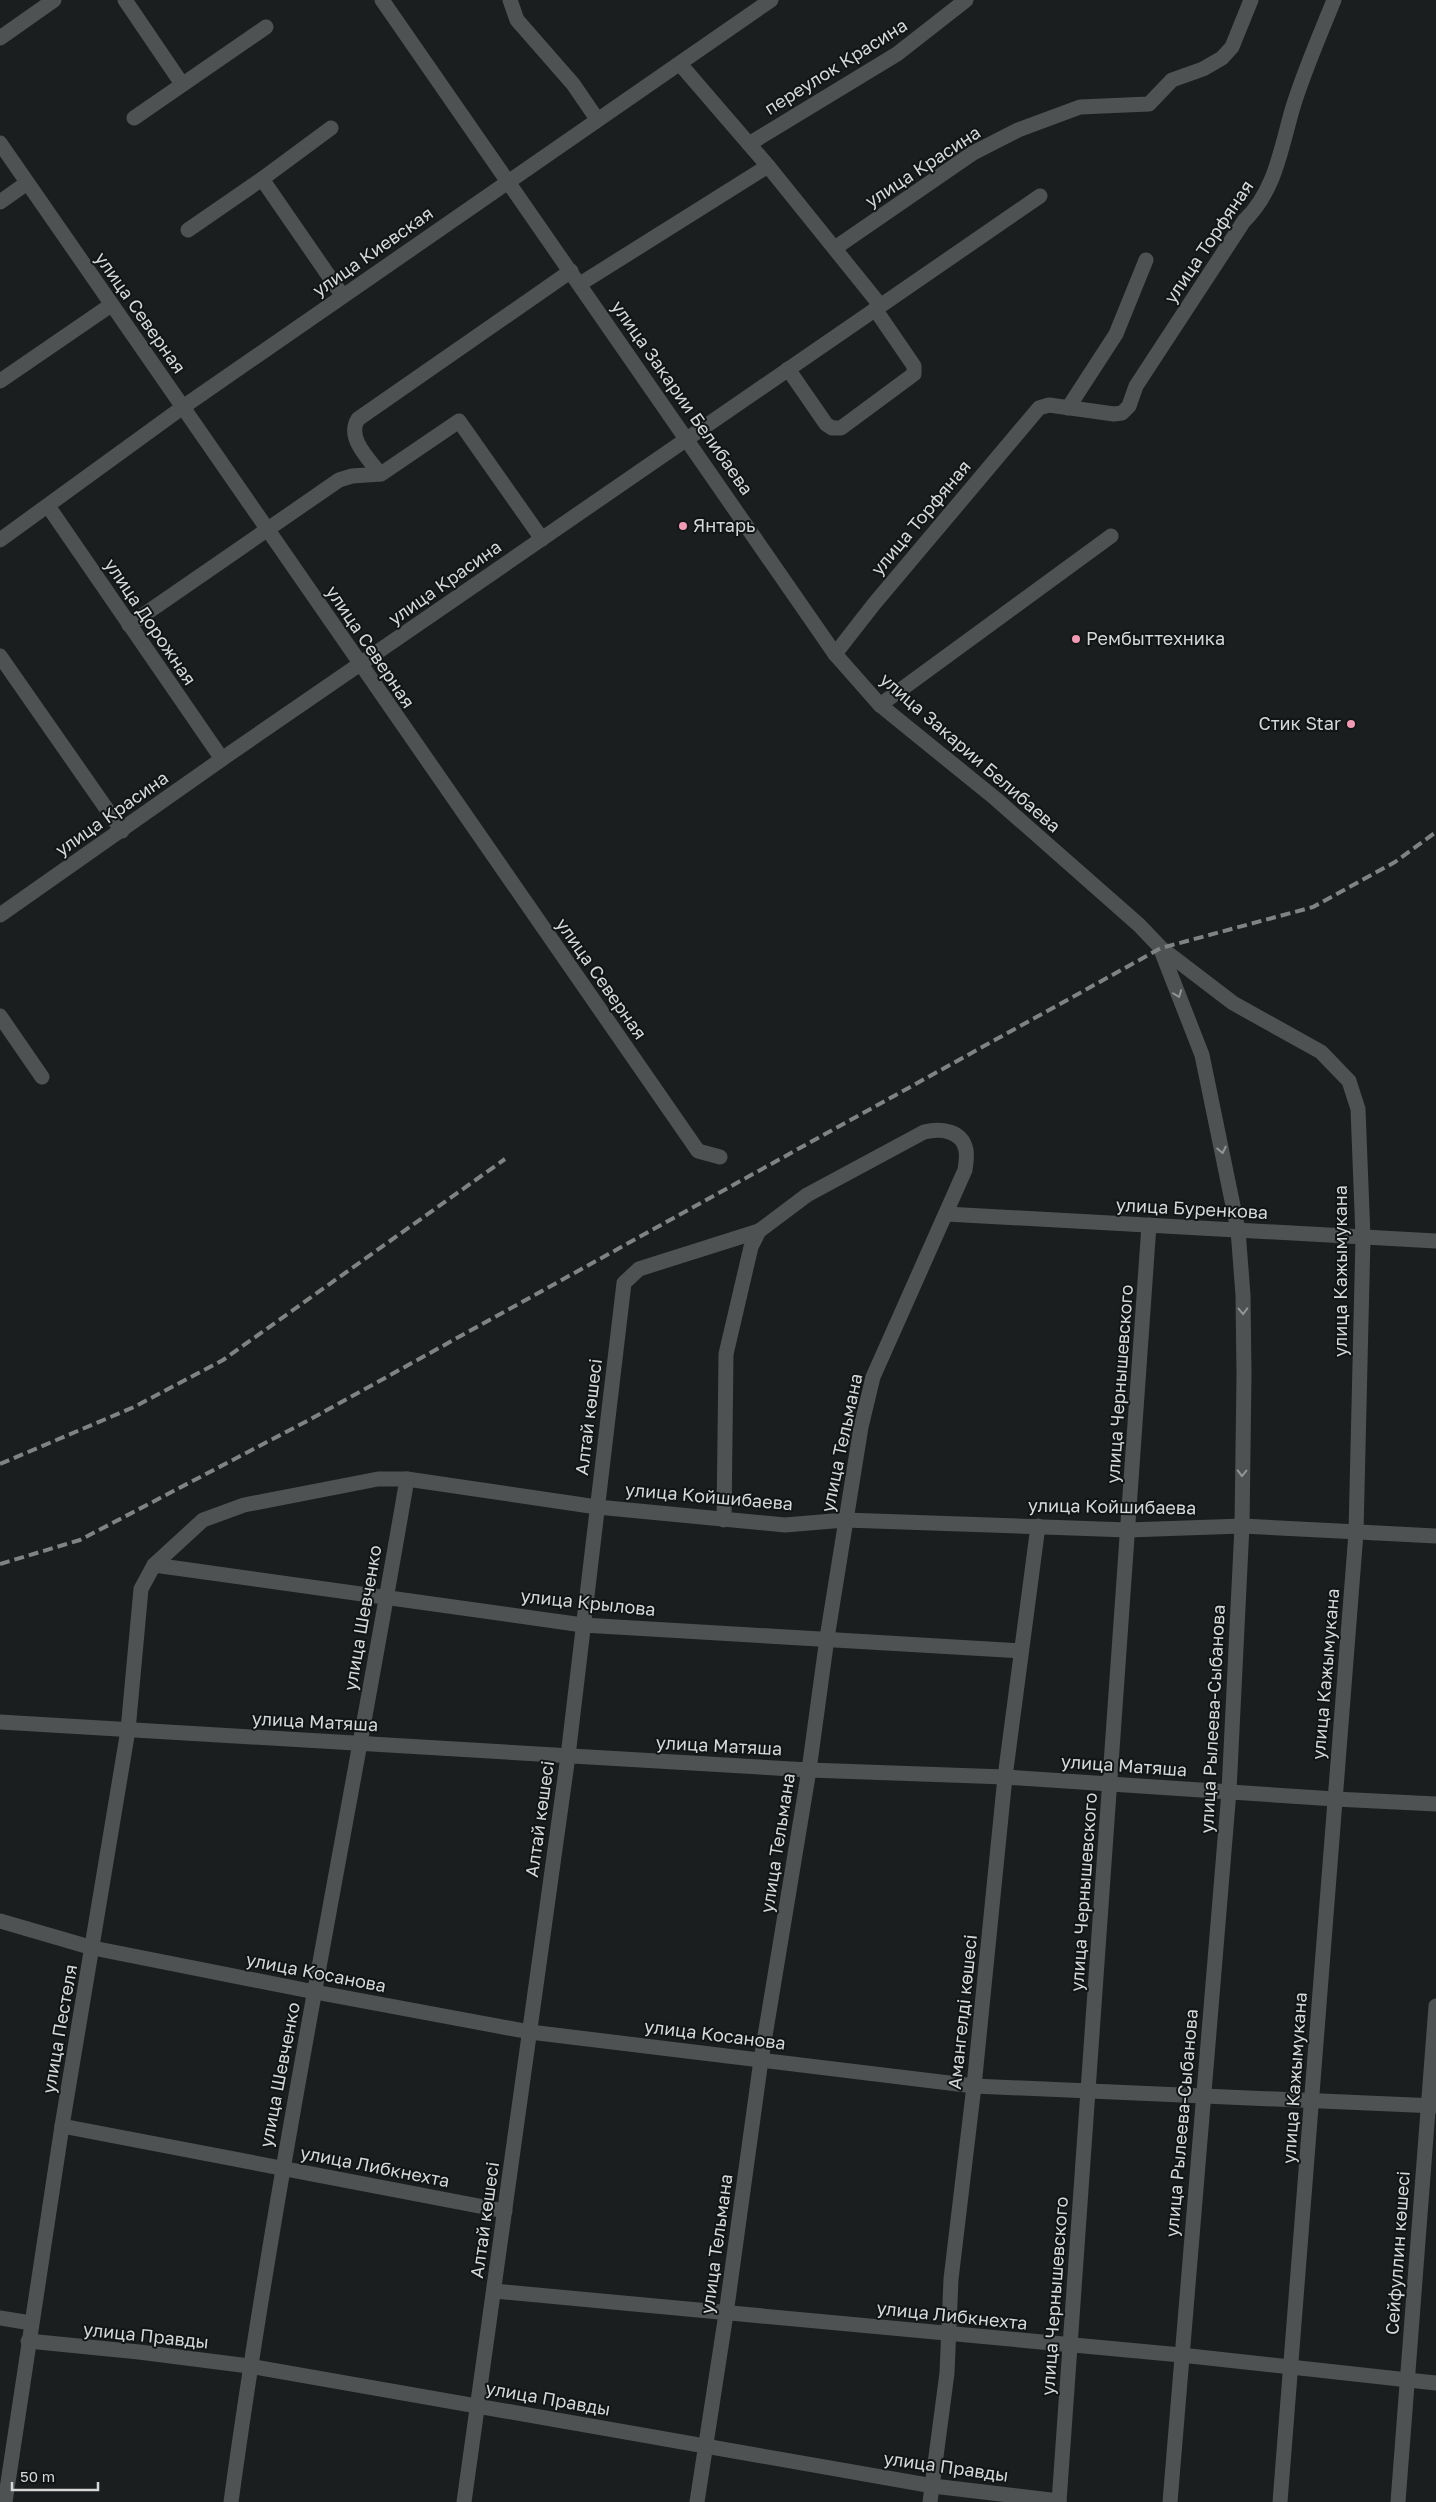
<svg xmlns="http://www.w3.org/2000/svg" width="1436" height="2502" viewBox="0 0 1436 2502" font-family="'Golos Text',sans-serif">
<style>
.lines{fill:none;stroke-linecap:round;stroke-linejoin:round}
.minor{stroke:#4e5252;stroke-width:15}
.rail{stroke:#818383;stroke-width:4;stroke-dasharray:10 5;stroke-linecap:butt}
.oneway{stroke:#929595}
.poi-dot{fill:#f19ab3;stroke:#121515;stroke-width:2}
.labels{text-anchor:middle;stroke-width:4;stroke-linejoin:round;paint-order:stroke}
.street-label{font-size:18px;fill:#d6d8d8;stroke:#121515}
.poi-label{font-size:18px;fill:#d6d8d8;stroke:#121515;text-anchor:start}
</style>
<rect width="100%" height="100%" fill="#1b1e1e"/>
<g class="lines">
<g class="minor">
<polyline points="125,0 182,84"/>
<polyline points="382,0 835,654 880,705 996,799 1139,925 1161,948 1233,1003 1321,1052 1349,1081 1358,1109 1363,1237 1356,1533 1280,2502"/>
<polyline points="510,0 517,20 573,84 597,119"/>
<polyline points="0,38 54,0"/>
<polyline points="680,64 768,166 880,305"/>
<polyline points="134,118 266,27"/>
<polyline points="0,143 698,1151 720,1157"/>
<polyline points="749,144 897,54 966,0"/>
<polyline points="262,179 331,128"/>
<polyline points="0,202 27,183"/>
<polyline points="188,230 262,179 342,295"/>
<polyline points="835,248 973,153 1018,130 1080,107 1149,104 1172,80 1203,69 1222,58 1232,47 1251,0"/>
<polyline points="580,284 768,166"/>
<polyline points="788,369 826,424 832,428 841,428 914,374 914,366 875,309"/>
<polyline points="0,381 111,305"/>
<polyline points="1068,408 1116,334 1146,260"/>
<path d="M380,474C369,459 346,438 358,419L571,271"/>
<polyline points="48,506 222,759"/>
<polyline points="0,540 183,407 771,0"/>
<polyline points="129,625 339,480 352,476 381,474 459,421 542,539"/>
<path d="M835,654L874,604L1039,408L1049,405L1114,414L1122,413L1129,406L1136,386L1244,221C1276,190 1281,147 1293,107C1304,71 1320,35 1334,0"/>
<polyline points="0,656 122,831"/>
<polyline points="880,705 1111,536"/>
<polyline points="0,915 222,759 1040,196"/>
<polyline points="1161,950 1202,1055 1238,1230 1243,1295 1244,1375 1242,1526 1229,1791 1170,2502"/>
<polyline points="0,1016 42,1077"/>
<polyline points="946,1214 1436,1241"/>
<polyline points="154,1565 583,1625 1021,1651"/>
<polyline points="0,1722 809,1770 1005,1777 1335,1799 1436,1804"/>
<polyline points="0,1921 93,1948 315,1992 530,2032 974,2086 1436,2106"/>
<polyline points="62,2126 505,2211"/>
<polyline points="494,2291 1181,2355 1436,2383"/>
<polyline points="0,2318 31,2323"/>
<polyline points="28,2341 139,2352 249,2366 933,2486 1059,2501"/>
<polyline points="5,2502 62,2126 128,1730 141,1589 154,1565 203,1520 244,1505 378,1479 407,1479 597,1507 785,1525 845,1520 1128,1530 1242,1526 1436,1536"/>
<path d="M231,2502C278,2159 349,1820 407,1479"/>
<polyline points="464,2502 568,1756 624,1283 639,1269 759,1231"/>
<path d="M697,2502L726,2314L761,2060L809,1770L827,1638L861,1427L873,1377L965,1170C966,1164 967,1156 966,1150C962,1130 940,1128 924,1132L807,1195L759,1231L751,1247L726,1354L724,1520"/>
<polyline points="930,2502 947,2373 951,2279 974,2086 1005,1777 1038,1526"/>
<polyline points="1059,2502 1149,1225"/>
<polyline points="1398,2502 1436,2006"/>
</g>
<g class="rail">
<polyline points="0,1464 134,1407 223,1360 505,1159"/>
<polyline points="0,1564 80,1540 309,1420 1161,948 1313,907 1395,862 1436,832"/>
</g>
</g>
<defs><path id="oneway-chevron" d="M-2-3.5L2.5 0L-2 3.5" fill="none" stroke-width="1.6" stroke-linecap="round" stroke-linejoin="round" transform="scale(1.25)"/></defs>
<g class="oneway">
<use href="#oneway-chevron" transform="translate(1178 994) rotate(69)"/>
<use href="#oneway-chevron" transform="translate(1222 1150) rotate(78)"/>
<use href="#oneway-chevron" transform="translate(1243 1311) rotate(89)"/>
<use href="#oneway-chevron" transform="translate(1242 1473) rotate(91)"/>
</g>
<g class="poi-dot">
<circle cx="683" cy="526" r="5"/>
<circle cx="1076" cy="639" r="5"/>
<circle cx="1351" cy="724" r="5"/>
</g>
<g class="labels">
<g class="street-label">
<text transform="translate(836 67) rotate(-32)" y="6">переулок Красина</text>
<text transform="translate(923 167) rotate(-33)" y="6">улица Красина</text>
<text transform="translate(1209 242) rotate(-56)" y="6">улица Торфяная</text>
<text transform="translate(373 252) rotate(-35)" y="6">улица Киевская</text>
<text transform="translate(140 313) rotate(55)" y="6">улица Северная</text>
<text transform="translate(682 398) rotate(55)" y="6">улица Закарии Белибаева</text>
<text transform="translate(921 518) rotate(-50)" y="6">улица Торфяная</text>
<text transform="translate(445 583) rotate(-35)" y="6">улица Красина</text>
<text transform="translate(150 622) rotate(56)" y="6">улица Дорожная</text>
<text transform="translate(370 647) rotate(56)" y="6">улица Северная</text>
<text transform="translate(970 753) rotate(41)" y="6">улица Закарии Белибаева</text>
<text transform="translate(112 814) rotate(-35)" y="6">улица Красина</text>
<text transform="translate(601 979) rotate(55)" y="6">улица Северная</text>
<text transform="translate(1192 1209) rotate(3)" y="6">улица Буренкова</text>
<text transform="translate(1341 1271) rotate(-90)" y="6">улица Кажымукана</text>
<text transform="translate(1120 1384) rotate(-86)" y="6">улица Чернышевского</text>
<text transform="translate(589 1417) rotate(-83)" y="6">Алтай көшесі</text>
<text transform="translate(842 1443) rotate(-78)" y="6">улица Тельмана</text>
<text transform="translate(709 1497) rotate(5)" y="6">улица Койшибаева</text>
<text transform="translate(1112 1507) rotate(1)" y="6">улица Койшибаева</text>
<text transform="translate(588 1603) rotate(6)" y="6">улица Крылова</text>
<text transform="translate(363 1618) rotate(-80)" y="6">улица Шевченко</text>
<text transform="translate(1326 1674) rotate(-85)" y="6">улица Кажымукана</text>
<text transform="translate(1213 1719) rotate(-87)" y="6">улица Рылеева-Сыбанова</text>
<text transform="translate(315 1722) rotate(3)" y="6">улица Матяша</text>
<text transform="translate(719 1746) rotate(3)" y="6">улица Матяша</text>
<text transform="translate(1124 1766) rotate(4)" y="6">улица Матяша</text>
<text transform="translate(540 1819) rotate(-82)" y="6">Алтай көшесі</text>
<text transform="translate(778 1843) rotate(-81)" y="6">улица Тельмана</text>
<text transform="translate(1084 1892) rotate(-86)" y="6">улица Чернышевского</text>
<text transform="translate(316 1973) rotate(11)" y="6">улица Косанова</text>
<text transform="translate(963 2012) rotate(-84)" y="6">Амангелді көшесі</text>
<text transform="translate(60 2029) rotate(-80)" y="6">улица Пестеля</text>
<text transform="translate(715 2035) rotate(7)" y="6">улица Косанова</text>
<text transform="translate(280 2075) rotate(-79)" y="6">улица Шевченко</text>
<text transform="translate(1295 2078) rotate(-86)" y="6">улица Кажымукана</text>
<text transform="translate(1182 2123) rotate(-85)" y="6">улица Рылеева-Сыбанова</text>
<text transform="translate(375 2167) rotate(11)" y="6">улица Либкнехта</text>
<text transform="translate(485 2220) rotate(-82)" y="6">Алтай көшесі</text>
<text transform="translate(717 2244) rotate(-82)" y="6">улица Тельмана</text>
<text transform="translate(1398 2253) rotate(-86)" y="6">Сейфуллин көшесі</text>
<text transform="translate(1055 2296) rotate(-86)" y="6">улица Чернышевского</text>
<text transform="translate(952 2316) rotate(6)" y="6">улица Либкнехта</text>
<text transform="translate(146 2336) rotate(6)" y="6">улица Правды</text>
<text transform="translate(548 2399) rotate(10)" y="6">улица Правды</text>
<text transform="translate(946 2467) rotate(8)" y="6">улица Правды</text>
</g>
<g class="poi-label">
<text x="693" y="532">Янтарь</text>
<text x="1086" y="645">Рембыттехника</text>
<text x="1341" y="730" text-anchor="end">Стик Star</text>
</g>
</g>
<path d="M12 2482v8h86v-8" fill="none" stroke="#d6d8d8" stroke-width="2.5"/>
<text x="20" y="2482" font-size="15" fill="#d6d8d8" stroke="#121515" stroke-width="4" paint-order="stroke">50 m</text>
</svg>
